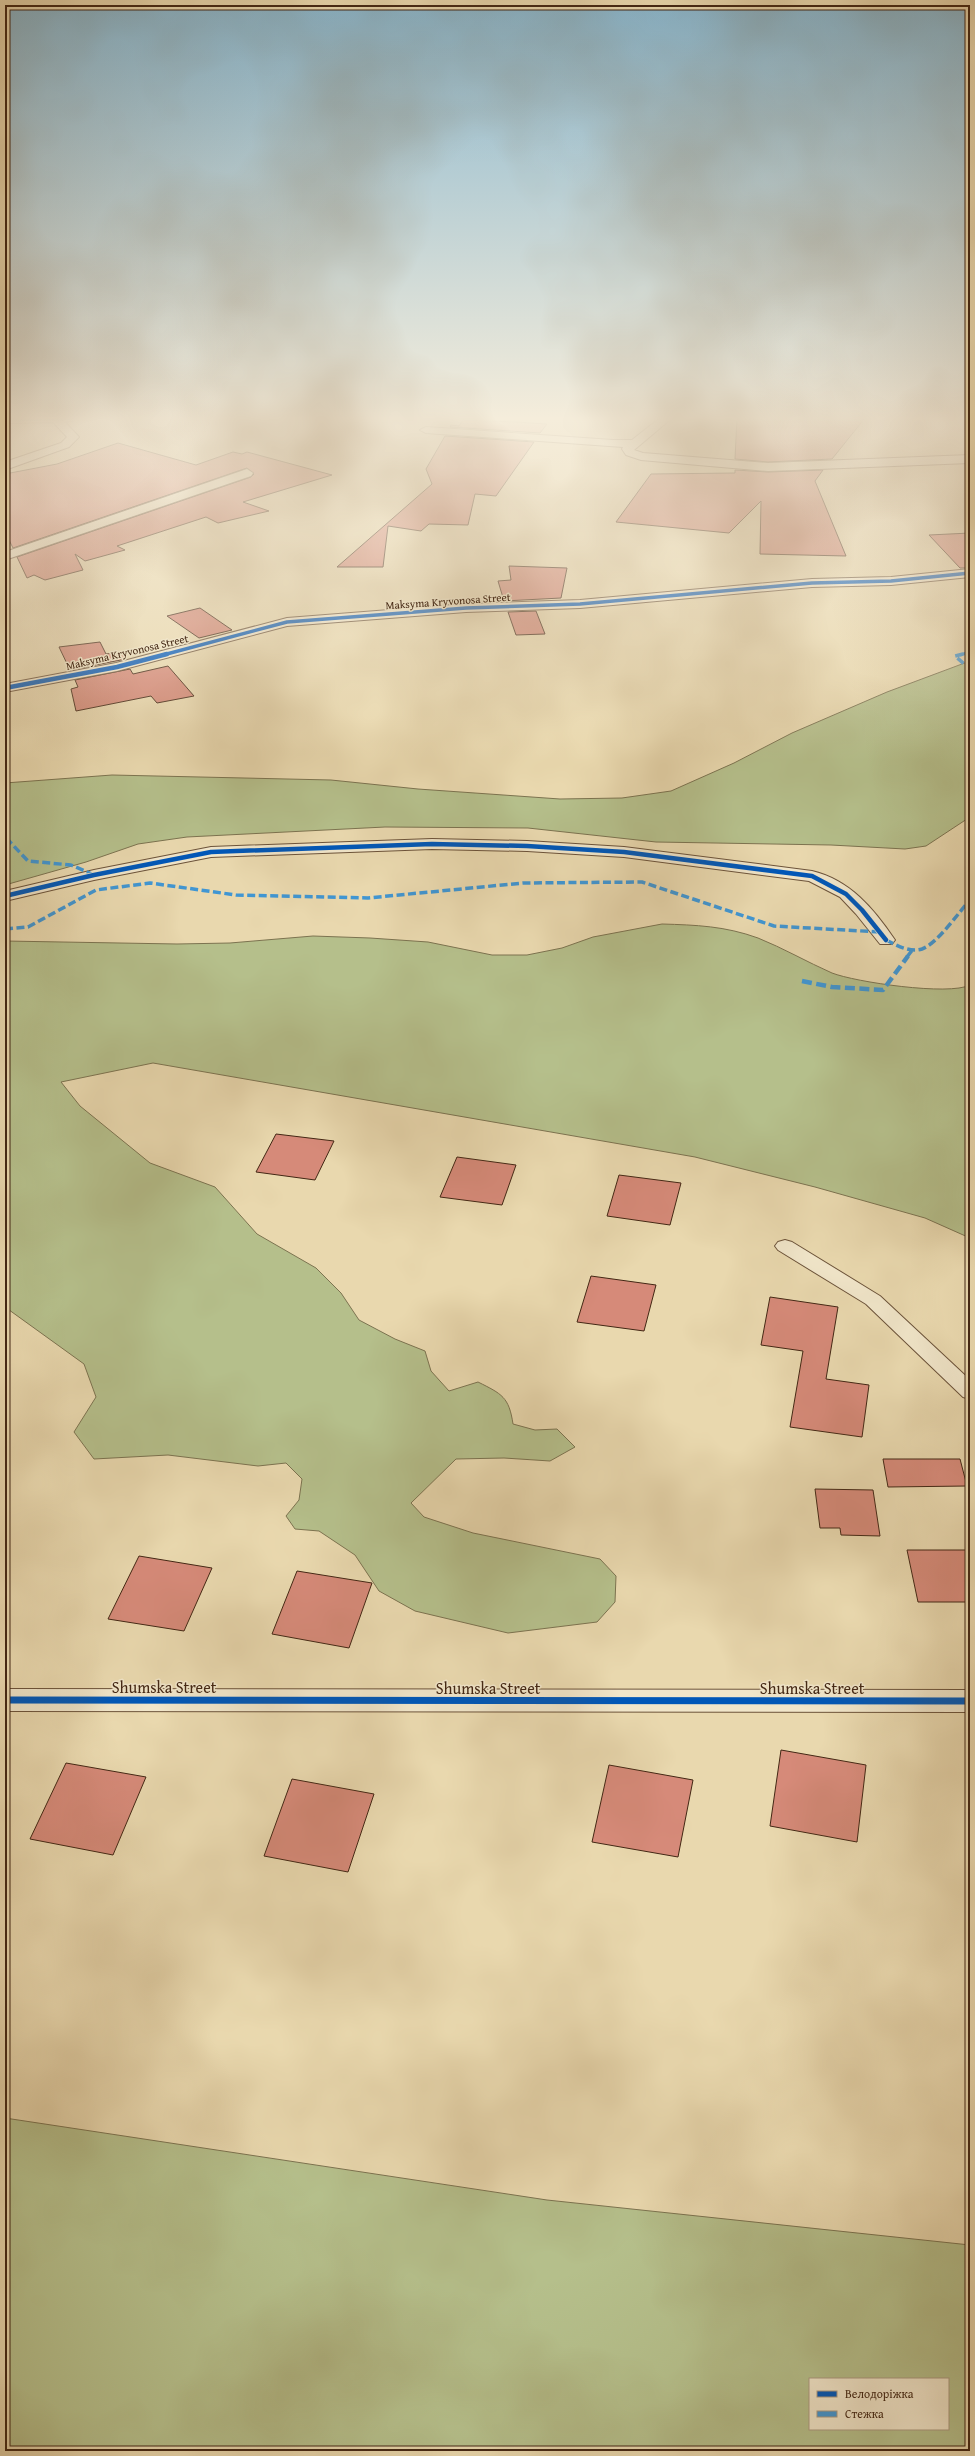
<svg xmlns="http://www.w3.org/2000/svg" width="975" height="2456" viewBox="0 0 975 2456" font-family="'Gentium Book Plus',serif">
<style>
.green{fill:#b5bf8b;stroke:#7c7350;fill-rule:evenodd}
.building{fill:#d68a79;stroke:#432714}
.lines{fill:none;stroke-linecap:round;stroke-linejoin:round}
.lane-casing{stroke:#6c533a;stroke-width:2}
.street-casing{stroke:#6c533a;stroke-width:2}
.lane{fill:#f1e6ca;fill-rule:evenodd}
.street{fill:#f1e6ca;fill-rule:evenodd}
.quiet-far2{stroke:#4096d3;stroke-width:3;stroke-dasharray:6 3;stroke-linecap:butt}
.quiet-far1{stroke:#4096d3;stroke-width:3.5;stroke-dasharray:8 3.5;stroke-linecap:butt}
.quiet{stroke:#4096d3;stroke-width:4.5;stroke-dasharray:10 4.5;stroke-linecap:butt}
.cycleway-far2-casing{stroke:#f1e6ca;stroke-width:5}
.cycleway-far1-casing{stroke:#f1e6ca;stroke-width:6}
.cycleway-casing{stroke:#f1e6ca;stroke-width:10}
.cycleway-far2{stroke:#0057b8;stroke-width:3.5}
.cycleway-far1{stroke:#0057b8;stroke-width:4.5}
.cycleway{stroke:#0057b8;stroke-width:7}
.labels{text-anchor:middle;stroke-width:3;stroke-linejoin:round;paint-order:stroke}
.far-street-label{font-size:11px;fill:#432714;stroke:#f1e6ca}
.near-street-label{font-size:16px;fill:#432714;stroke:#f1e6ca}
</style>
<rect width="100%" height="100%" fill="#e9d8ae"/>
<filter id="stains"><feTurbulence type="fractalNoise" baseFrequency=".005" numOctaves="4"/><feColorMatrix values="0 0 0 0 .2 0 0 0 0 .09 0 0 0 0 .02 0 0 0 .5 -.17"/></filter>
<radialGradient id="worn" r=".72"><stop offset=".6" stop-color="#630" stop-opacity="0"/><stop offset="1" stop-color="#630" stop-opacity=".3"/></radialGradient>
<g class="green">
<polygon points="970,661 970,817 926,846 905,849 831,845 656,842 528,828 385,827 187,837 138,844 86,862 5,885 5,783 112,775 331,780 418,789 560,799 622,798 671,791 734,763 792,733 887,692"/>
<path d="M662,924C696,925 725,926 758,938C783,948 807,962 832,973C855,982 949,996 970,985V1238L925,1218L815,1187L695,1157L153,1063L61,1082L80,1106L150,1163L215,1187L257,1234L316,1268L341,1293L359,1320L395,1339L425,1351L431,1371L449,1391L478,1382C502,1394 509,1397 513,1424L535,1430L557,1429L575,1447L550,1461L504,1458L456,1459L411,1503L424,1517L473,1533L600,1559L616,1576L615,1602L597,1622L508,1633L415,1611L379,1591L355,1555L319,1531L295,1529L286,1516L299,1500L302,1479L286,1463L258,1466L168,1455L94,1459L74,1432L96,1397L84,1364L5,1307V941L177,944L230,943L313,936L370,938L428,942L492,955H527L562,948L593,937Z"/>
<path d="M5,2118L547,2200L970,2245V2451H5ZM810,2379H948V2429H810Z"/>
</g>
<g class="building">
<polygon points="737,418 761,420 763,418 865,418 832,459 768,462 735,459"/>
<polygon points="463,420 516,422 547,424 540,433 450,427 451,425 459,426"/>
<polygon points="445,436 534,442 496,496 475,494 468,525 429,524 421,531 388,526 383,567 337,567 432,484 426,469"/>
<polygon points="118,443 196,465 233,452 242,454 247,452 332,475 243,502 269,511 218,523 206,517 117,546 125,550 85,561 75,554 83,570 45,580 34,575 27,578 17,557 251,477 254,474 247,468 13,548 5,532 5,474 57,464"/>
<polygon points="735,470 768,472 823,470 815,481 846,556 760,554 761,501 729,533 616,522 651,474 735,473"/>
<polygon points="970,533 970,568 960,568 929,535"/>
<polygon points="509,566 567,568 561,598 504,601 498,581 511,580"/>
<polygon points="200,608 232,630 199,638 167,616"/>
<polygon points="536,611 545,634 516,635 508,612"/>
<polygon points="100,642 106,654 122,652 126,659 70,670 59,647"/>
<polygon points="168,666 194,696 157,703 151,696 76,711 71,689 78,687 75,680 130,669 133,674"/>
<polygon points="276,1134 334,1141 315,1180 256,1172"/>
<polygon points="457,1157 516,1165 502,1205 440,1197"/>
<polygon points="619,1175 681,1183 670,1225 607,1216"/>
<polygon points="591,1276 656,1285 644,1331 577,1322"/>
<polygon points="770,1297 838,1307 826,1379 869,1385 862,1437 790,1427 803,1351 761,1345"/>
<polygon points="883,1459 960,1459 967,1486 888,1487"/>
<polygon points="815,1489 873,1490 880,1536 841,1535 840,1528 820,1528"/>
<polygon points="907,1550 970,1550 970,1602 918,1602"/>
<polygon points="139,1556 212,1568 184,1631 108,1619"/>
<polygon points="297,1571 372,1583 349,1648 272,1634"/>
<polygon points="781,1750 866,1765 857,1842 770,1826"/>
<polygon points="66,1763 146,1777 113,1855 30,1839"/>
<polygon points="609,1765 693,1780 678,1857 592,1842"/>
<polygon points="292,1779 374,1794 348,1872 264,1856"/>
</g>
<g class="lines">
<defs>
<polygon id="lane" points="785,1240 792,1242 880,1296 970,1380 970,1399 963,1397 866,1304 778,1250 775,1246 778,1242"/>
<g id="street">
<polygon points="5,418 76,418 75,420 65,422 79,437 69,447 5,470 5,462 61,443 67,437 53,422 5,423"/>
<polygon points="660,418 672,418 634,450 643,453 768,463 970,455 970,463 768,471 641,460 626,455 622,449 623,447 426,433 420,430 426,427 613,440 632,440"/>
<polygon points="247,469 253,473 251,476 5,560 5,552"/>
<polygon points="970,569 970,577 891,585 812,587 580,608 466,612 287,626 117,671 5,692 5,684 116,663 287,618 466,604 580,600 812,579 891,577"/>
<path d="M432,839L527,841L624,847L812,871C850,880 874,909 895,940L892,944H880L856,914L840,897L809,881L624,857L527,851L432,849L211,857L94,880L5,901V891L94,870L211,847Z"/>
<polygon points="5,1689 970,1690 970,1712 5,1711"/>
</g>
</defs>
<use href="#lane" class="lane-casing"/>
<use href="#street" class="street-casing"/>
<use href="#lane" class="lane"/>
<use href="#street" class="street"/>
<polyline class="quiet-far2" points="960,655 970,652"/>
<g class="quiet-far1">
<polyline points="963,654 955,656 970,669"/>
<polyline points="5,840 9,841 28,861 71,865 92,874"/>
<polyline points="5,929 28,927 96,890 150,883 236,895 368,898 523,883 642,882 774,926 880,932"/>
<path d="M886,940C896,945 910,953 922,949C938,943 958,913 970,900"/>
<polyline points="907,957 913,949"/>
</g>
<polyline class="quiet" points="802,981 832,987 883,990 908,956"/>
<defs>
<g id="cycleway-far2">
<polyline points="5,420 73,418"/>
<polyline points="163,655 287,622 466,608 580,604 812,583 891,581 970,573"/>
</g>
<g id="cycleway-far1">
<polyline points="5,688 117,667 167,654"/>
<polyline points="5,896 94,875 211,852 432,844 527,846 624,852 812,876 846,894 862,910 886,940"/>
</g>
<polyline id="cycleway" points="5,1700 970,1701"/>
</defs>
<use href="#cycleway-far2" class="cycleway-far2-casing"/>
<use href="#cycleway-far1" class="cycleway-far1-casing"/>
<use href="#cycleway" class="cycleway-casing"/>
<use href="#cycleway-far2" class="cycleway-far2"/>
<use href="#cycleway-far1" class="cycleway-far1"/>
<use href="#cycleway" class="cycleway"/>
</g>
<linearGradient id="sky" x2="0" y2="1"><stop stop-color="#88b6ce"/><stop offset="0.55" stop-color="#f5eddb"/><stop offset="1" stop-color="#f5eddb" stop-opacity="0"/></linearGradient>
<rect width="975" height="761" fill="url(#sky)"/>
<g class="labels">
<g class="far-street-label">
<text transform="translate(448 601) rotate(-4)" y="4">Maksyma Kryvonosa Street</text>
<text transform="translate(127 652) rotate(-13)" y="4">Maksyma Kryvonosa Street</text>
</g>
<g class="near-street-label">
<text x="164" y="1693">Shumska Street</text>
<text x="488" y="1694">Shumska Street</text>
<text x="812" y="1694">Shumska Street</text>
</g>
</g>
<rect width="975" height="2456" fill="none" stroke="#e9d8ae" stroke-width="20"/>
<rect x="6" y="6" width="963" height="2444" fill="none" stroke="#432714" stroke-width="2"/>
<rect x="10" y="10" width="955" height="2436" fill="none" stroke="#432714"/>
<rect x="809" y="2378" width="140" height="52" fill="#f1e6ca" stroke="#ab9a81"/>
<rect x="817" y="2391" width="20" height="6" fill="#0057b8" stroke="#ab9a81"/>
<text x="845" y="2398" font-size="12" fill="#432714">Велодоріжка</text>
<rect x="817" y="2411" width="20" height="6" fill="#4096d3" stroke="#ab9a81"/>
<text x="845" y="2418" font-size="12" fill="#432714">Стежка</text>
<rect width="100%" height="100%" filter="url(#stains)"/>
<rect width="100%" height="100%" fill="url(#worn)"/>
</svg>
